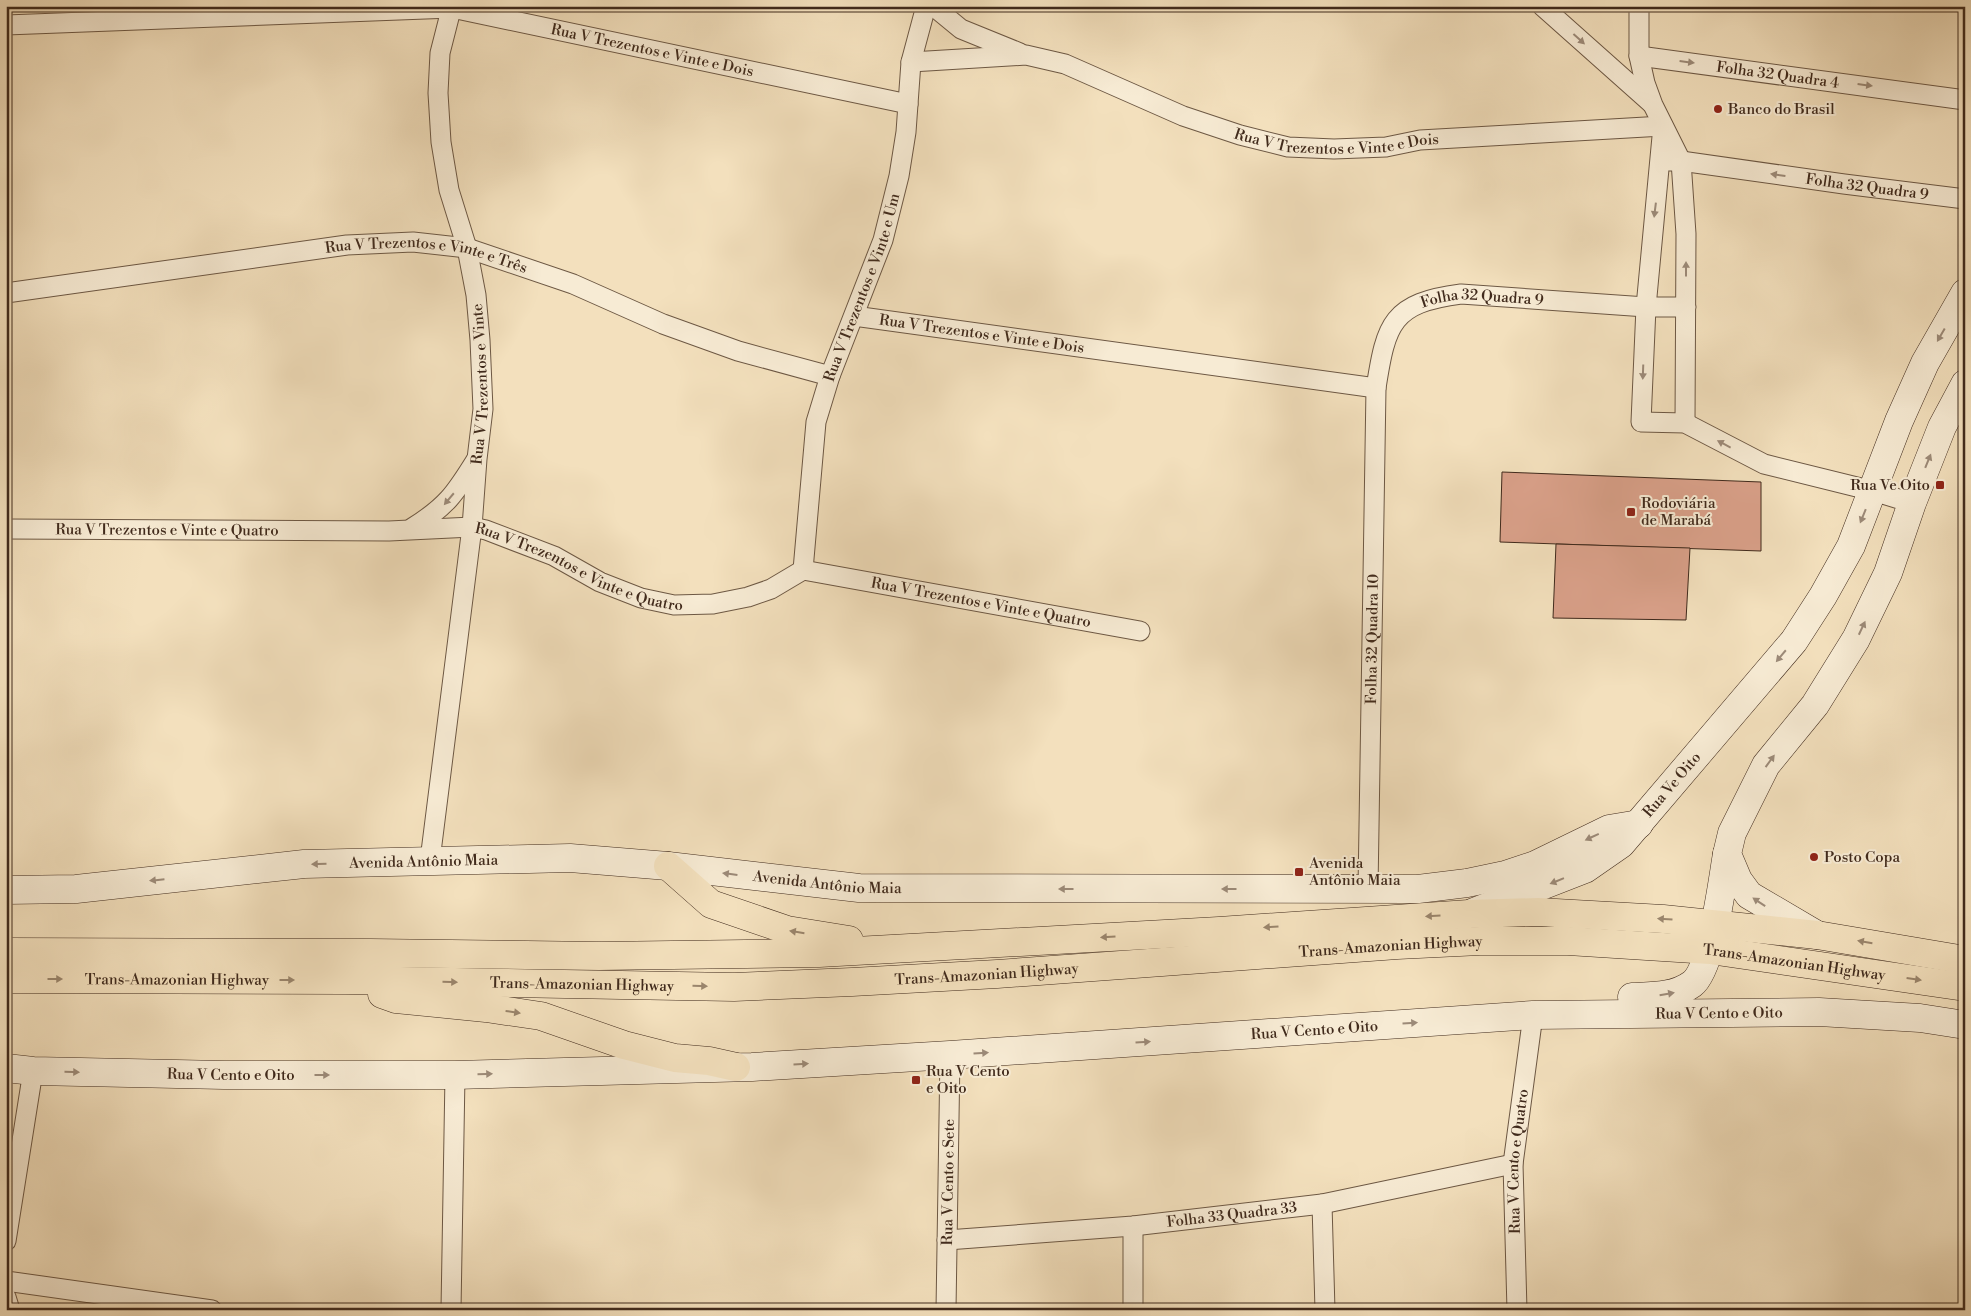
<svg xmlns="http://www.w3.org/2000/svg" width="1971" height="1316" viewBox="0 0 1971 1316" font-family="'Libre Bodoni',serif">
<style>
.building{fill:#d9a089;stroke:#402a1c}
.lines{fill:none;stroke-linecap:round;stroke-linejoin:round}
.street-casing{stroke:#6d5844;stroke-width:21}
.secondary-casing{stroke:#402a1c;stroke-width:29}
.highway-casing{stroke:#402a1c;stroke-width:29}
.street{stroke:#f7ebd4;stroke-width:19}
.secondary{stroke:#f7ebd4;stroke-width:28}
.highway{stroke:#f3e0bd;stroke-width:28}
.oneway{fill:#9c8a78}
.oneway2{fill:#9a856c}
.poi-dot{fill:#8f2418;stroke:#f7ebd4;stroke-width:2}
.labels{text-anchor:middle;stroke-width:4;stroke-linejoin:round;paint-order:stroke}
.street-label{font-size:15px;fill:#402a1c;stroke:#f7ebd4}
.poi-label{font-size:15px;fill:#402a1c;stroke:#f7ebd4;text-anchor:start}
</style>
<rect width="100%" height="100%" fill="#f3e0bd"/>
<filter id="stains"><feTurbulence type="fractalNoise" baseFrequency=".004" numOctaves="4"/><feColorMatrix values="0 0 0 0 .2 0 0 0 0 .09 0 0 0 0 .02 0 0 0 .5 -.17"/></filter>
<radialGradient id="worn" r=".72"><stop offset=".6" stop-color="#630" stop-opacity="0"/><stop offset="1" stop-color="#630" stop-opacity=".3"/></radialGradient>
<g class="building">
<polygon points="1502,472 1761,482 1761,551 1500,542"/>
<polygon points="1556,544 1690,548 1686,620 1553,618"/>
</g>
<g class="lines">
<defs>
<g id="street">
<polyline points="933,6 961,29 1020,53"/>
<polyline points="1542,6 1651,103"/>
<polyline points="1639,6 1639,56 1645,83 1653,105 1681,161 1686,234 1685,423"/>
<path id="s1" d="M6,25L452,8L908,104"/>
<path id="s2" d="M1639,56L1965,100"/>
<path id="s3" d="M911,62L1026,55L1065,64L1183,116L1240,135L1288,147L1334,149L1386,147L1420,140L1663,126"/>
<polyline points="1663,126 1646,307 1641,422 1685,423 1764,464 1873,491 1912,503"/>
<path id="s4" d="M1669,161H1681L1844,184L1965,199"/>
<path id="s5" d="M6,293L347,245L413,242L467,248L573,284L663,324L738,351L830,376"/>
<path id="s6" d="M854,316L1376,388"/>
<path d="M412,528C446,507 455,494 476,460"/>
<path id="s7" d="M6,529L389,531L472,527L486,530L554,556L600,582L641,598L674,605L713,604L748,597L771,589L803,570L1140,631"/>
<path id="s8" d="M803,570L816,422L830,376L883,240L899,176L906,132L911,62L926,6"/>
<path id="s9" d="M430,860L472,527L477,459L483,409L480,340L476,295L467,248L449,190L441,142L438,93L440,53L452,6"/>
<path id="s10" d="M1368,889L1376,388C1386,323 1392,303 1461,294L1646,307H1686"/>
<polyline points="1322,1204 1325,1310"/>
<polyline points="1133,1226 1133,1310"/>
<path id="s11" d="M947,1240L1133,1226L1322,1204L1513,1164"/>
<polyline points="6,1241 33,1071"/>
<polyline points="6,1281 212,1310"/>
<polyline points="6,1297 10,1310"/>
<polyline points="451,1310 455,1075"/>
<path id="s12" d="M946,1310L950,1055"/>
<path id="s13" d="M1517,1310L1513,1164L1533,1015"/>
</g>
<g id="secondary">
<path id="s14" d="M6,890L76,889L304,864L570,858L668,866L859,888L1418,889L1467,883L1505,875L1535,865L1609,829L1639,824"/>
<path id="s15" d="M1474,912L1585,869L1621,844L1794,641L1823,596L1851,546L1899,421L1925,363L1965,293"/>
<polyline points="1817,935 1749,895 1738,880 1727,854 1732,833 1766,765 1815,705 1856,639 1888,573 1912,503 1942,427 1965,384"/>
<path d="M1632,997C1653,996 1674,997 1692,984C1712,969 1722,882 1727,854"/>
<path id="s16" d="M6,1068L33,1071L224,1075H455L752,1067L950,1055L1533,1015L1819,1012L1920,1018L1965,1025"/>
</g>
<g id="highway">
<polyline points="668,866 711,904 787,930 849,940"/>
<polyline points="6,952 371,953 599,956 819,953 1219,931 1469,914 1538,912 1663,919 1817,935 1965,960"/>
<path id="s17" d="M6,979L346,980L734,987L852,982L997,974L1397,945L1480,941H1568L1710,950L1965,987"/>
<polyline points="382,994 396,999 486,1008 541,1016 624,1045 675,1058 709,1061 736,1067"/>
</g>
</defs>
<use href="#street" class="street-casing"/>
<use href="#secondary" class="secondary-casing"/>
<use href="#highway" class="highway-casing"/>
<use href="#street" class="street"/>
<use href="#secondary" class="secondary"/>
<use href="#highway" class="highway"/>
</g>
<defs><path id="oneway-solid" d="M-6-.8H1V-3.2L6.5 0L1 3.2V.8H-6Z" transform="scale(1.25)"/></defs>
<g class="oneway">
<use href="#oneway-solid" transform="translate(1579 39) rotate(42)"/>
<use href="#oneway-solid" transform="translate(1687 62) rotate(7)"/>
<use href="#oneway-solid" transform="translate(1865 85) rotate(7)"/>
<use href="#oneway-solid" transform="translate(1778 175) rotate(-172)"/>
<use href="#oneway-solid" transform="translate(1655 210) rotate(97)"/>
<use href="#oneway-solid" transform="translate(1686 269) rotate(-90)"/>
<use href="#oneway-solid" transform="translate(1941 335) rotate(120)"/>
<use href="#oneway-solid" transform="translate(1643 372) rotate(92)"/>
<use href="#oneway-solid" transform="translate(1724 444) rotate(-152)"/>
<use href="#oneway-solid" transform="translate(1928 461) rotate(-68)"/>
<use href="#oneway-solid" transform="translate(449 499) rotate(130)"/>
<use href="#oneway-solid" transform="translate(1863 516) rotate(112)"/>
<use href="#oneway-solid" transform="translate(1862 628) rotate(-65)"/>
<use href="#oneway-solid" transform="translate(1781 656) rotate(130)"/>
<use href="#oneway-solid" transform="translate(1770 761) rotate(-54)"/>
<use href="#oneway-solid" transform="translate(1592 837) rotate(155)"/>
<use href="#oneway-solid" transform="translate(319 864) rotate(178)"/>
<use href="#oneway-solid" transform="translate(730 874) rotate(-173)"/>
<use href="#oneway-solid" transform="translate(157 880) rotate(174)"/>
<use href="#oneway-solid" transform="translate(1557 881) rotate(158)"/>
<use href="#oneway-solid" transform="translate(1066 889) rotate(-180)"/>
<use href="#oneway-solid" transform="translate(1229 889) rotate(-180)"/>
<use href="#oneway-solid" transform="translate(1759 902) rotate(-146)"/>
<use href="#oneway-solid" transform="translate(1667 994) rotate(-10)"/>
<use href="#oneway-solid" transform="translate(1410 1023) rotate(-4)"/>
<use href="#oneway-solid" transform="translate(1143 1042) rotate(-4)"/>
<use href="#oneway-solid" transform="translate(981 1053) rotate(-4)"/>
<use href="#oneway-solid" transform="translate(801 1064) rotate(-3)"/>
<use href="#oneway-solid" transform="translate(72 1072) rotate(1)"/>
<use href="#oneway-solid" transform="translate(485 1074) rotate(-2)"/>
<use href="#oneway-solid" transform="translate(322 1075)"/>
</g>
<g class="oneway2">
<use href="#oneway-solid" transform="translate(1433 916) rotate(177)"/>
<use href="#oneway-solid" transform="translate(1665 919) rotate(-176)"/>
<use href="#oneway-solid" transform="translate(1271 927) rotate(176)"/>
<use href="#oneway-solid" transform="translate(797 932) rotate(-171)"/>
<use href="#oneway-solid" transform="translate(1108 937) rotate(177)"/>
<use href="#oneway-solid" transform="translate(1865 942) rotate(-170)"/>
<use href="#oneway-solid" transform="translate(55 979)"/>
<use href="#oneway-solid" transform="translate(1914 979) rotate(8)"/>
<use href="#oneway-solid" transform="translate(287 980)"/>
<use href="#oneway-solid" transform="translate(450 982) rotate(1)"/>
<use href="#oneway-solid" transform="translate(700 986) rotate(1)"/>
<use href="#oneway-solid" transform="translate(513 1012) rotate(8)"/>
</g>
<g class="poi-dot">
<circle cx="1718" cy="109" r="5"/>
<rect x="1935" y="480" width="10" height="10" rx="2.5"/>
<rect x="1626" y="507" width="10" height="10" rx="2.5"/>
<circle cx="1814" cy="857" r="5"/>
<rect x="1294" y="867" width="10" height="10" rx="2.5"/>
<rect x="911" y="1075" width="10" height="10" rx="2.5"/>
</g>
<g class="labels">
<g class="street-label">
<text dy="5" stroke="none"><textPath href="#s1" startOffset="651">Rua V Trezentos e Vinte e Dois</textPath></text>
<text dy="5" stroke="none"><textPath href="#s2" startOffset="140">Folha 32 Quadra 4</textPath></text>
<text dy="5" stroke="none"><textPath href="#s3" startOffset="442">Rua V Trezentos e Vinte e Dois</textPath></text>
<text dy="5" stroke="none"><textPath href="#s4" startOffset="200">Folha 32 Quadra 9</textPath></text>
<text dy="5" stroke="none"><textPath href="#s5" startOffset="425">Rua V Trezentos e Vinte e Três</textPath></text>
<text dy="5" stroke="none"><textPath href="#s8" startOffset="291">Rua V Trezentos e Vinte e Um</textPath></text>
<text dy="5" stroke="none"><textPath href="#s10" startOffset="665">Folha 32 Quadra 9</textPath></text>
<text dy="5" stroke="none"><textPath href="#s6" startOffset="129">Rua V Trezentos e Vinte e Dois</textPath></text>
<text dy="5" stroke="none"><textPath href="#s9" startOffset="479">Rua V Trezentos e Vinte</textPath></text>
<text dy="5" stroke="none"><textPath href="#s7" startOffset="161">Rua V Trezentos e Vinte e Quatro</textPath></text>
<text dy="5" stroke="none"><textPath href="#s7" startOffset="581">Rua V Trezentos e Vinte e Quatro</textPath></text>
<text dy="5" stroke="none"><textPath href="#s7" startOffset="1001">Rua V Trezentos e Vinte e Quatro</textPath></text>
<text dy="5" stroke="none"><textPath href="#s10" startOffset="250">Folha 32 Quadra 10</textPath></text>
<text dy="5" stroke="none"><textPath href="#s15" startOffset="241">Rua Ve Oito</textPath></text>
<text dy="5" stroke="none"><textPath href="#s14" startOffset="419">Avenida Antônio Maia</textPath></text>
<text dy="5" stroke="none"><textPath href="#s14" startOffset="824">Avenida Antônio Maia</textPath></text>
<text dy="5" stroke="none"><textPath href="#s17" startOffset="1386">Trans-Amazonian Highway</textPath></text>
<text dy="5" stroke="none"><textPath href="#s17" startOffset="1791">Trans-Amazonian Highway</textPath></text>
<text dy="5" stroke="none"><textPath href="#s17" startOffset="981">Trans-Amazonian Highway</textPath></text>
<text dy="5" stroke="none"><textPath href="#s17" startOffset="171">Trans-Amazonian Highway</textPath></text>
<text dy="5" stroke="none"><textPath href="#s17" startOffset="576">Trans-Amazonian Highway</textPath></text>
<text dy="5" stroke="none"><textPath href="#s16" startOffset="1715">Rua V Cento e Oito</textPath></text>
<text dy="5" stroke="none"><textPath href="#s16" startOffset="1310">Rua V Cento e Oito</textPath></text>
<text dy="5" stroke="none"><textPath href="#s16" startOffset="225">Rua V Cento e Oito</textPath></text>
<text dy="5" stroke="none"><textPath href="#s13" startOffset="149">Rua V Cento e Quatro</textPath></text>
<text dy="5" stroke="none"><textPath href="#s12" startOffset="128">Rua V Cento e Sete</textPath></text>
<text dy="5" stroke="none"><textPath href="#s11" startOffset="286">Folha 33 Quadra 33</textPath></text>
</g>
<g class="poi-label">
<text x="1728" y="114">Banco do Brasil</text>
<text x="1930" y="490" text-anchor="end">Rua Ve Oito</text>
<text x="1641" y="508">Rodoviária<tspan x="1641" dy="17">de Marabá</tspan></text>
<text x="1824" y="862">Posto Copa</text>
<text x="1309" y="868">Avenida<tspan x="1309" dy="17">Antônio Maia</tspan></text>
<text x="926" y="1076">Rua V Cento<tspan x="926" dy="17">e Oito</tspan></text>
</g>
</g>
<rect width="1971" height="1316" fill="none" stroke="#f3e0bd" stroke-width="25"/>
<rect x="8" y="8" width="1956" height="1301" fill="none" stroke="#402a1c" stroke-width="2.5"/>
<rect x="12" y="12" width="1946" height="1291" fill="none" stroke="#402a1c"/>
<rect width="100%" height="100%" filter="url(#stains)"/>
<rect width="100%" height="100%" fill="url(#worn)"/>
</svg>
